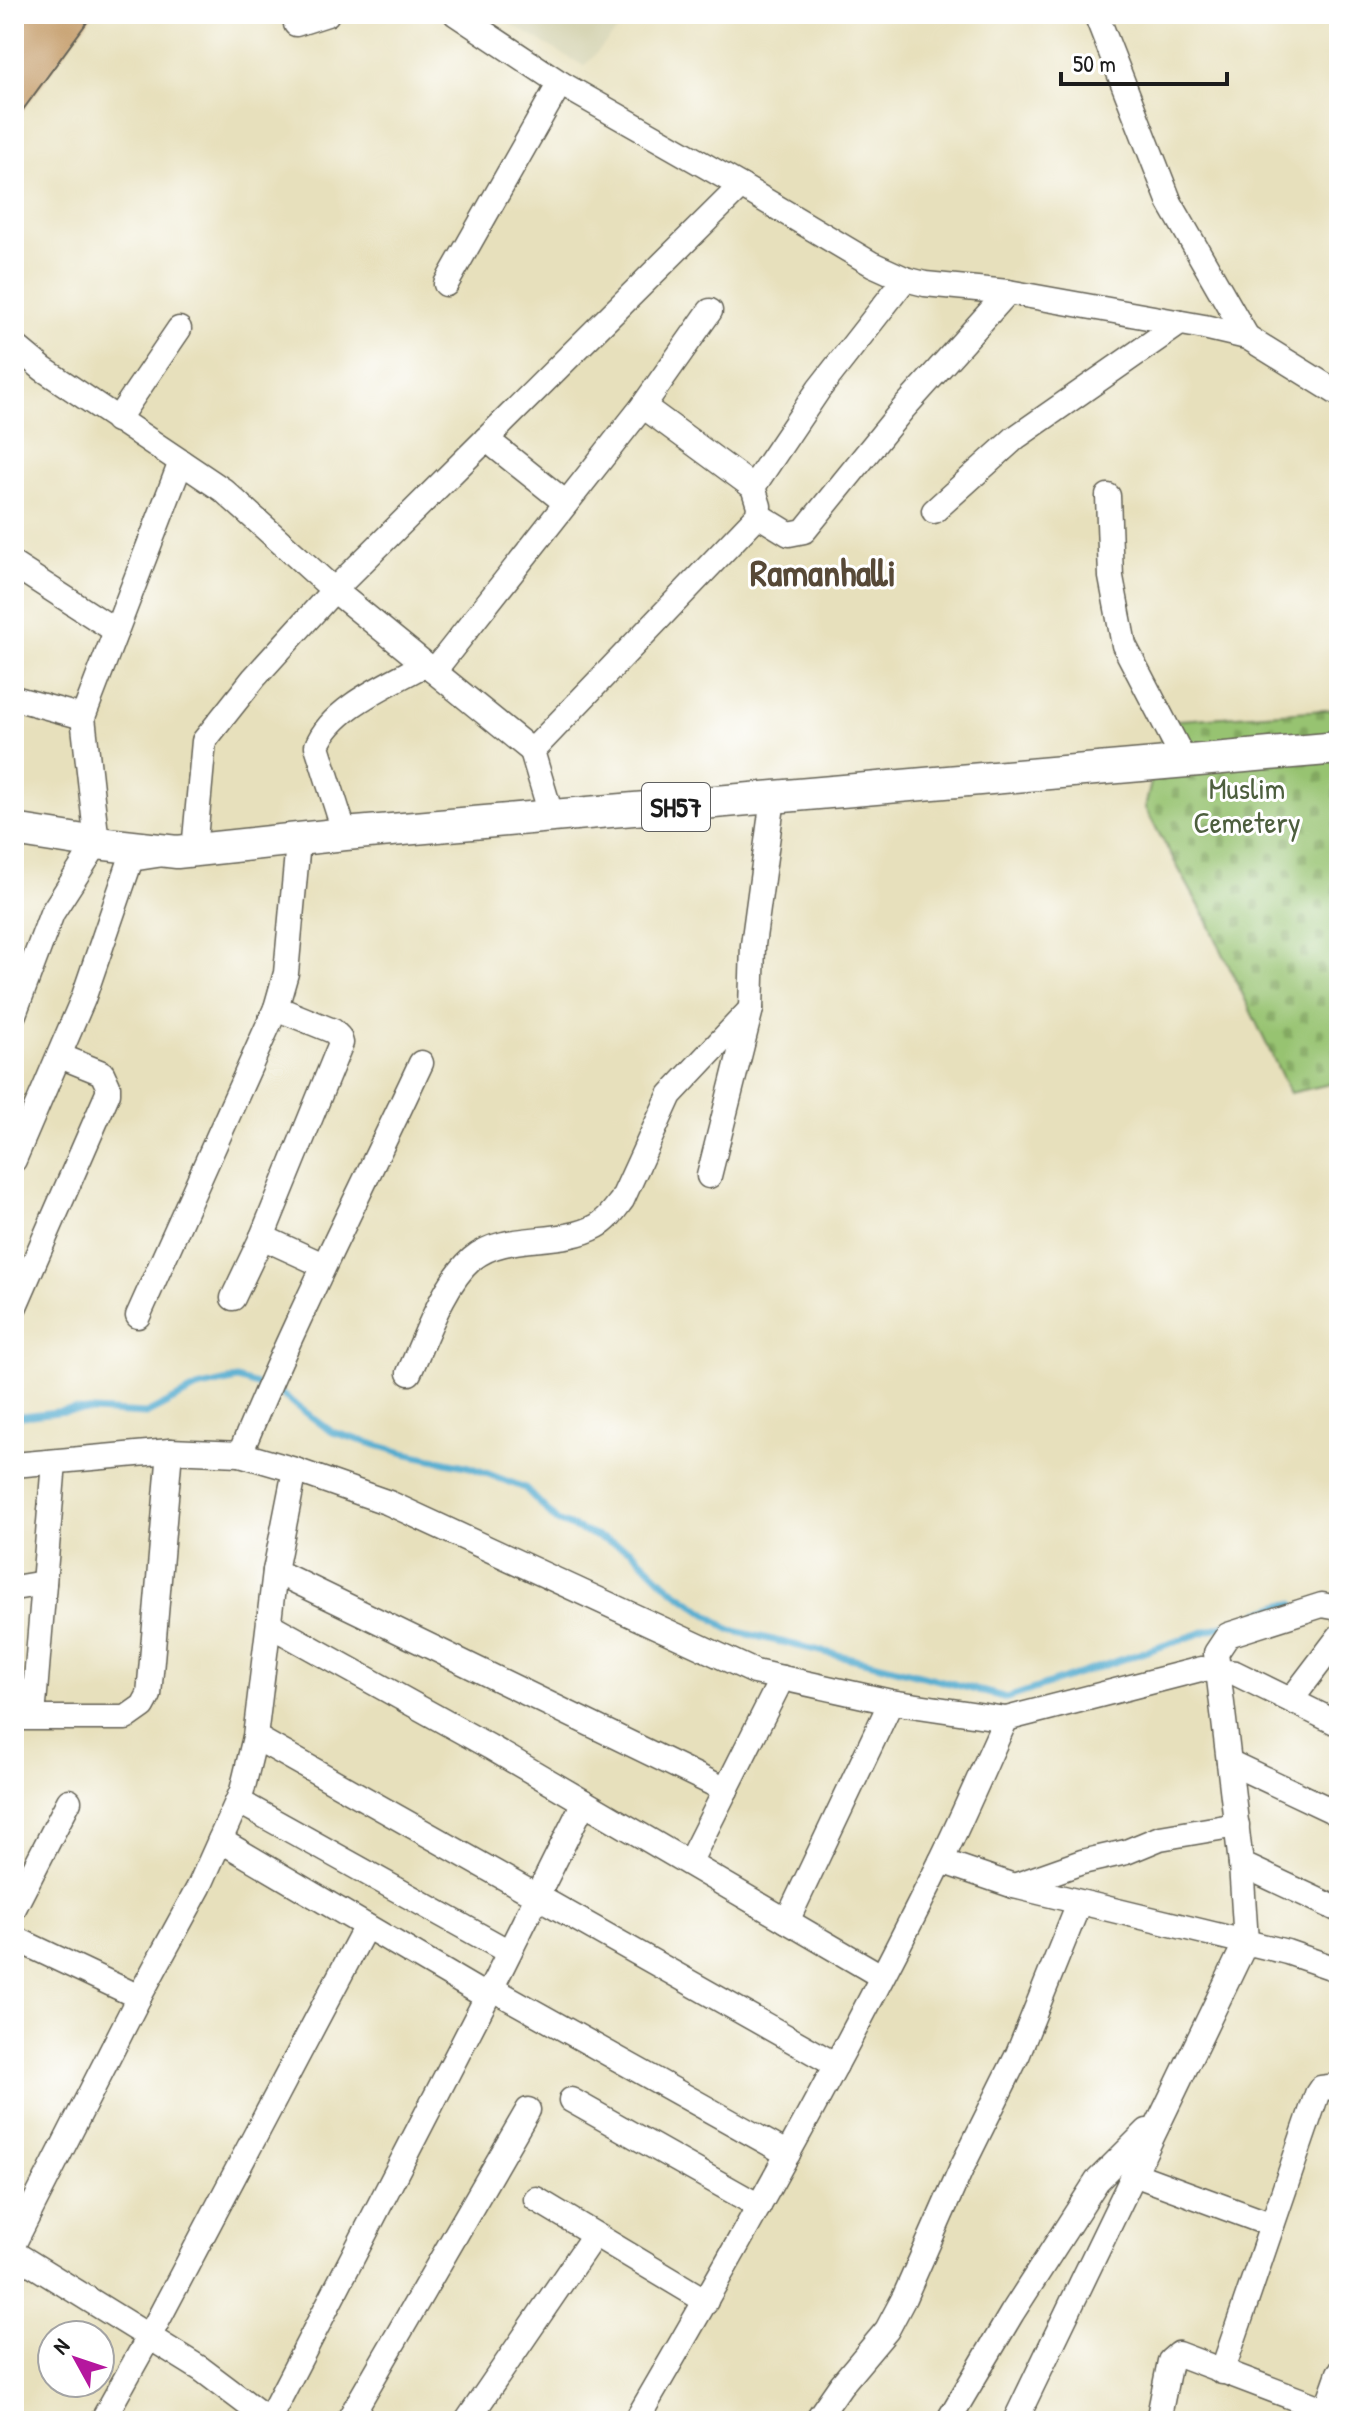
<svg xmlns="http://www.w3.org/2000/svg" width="1353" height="2435" viewBox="0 0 1353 2435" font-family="'Patrick Hand',sans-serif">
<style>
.built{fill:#d7d5b5}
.cemetery{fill:url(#cemetery-stones);stroke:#5a7046;stroke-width:2}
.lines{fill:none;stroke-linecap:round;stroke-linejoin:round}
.stream{stroke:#51aace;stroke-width:7}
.building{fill:#c59d6a}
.minor-casing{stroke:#636154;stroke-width:27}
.major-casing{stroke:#636154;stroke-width:35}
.minor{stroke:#fff;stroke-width:24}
.major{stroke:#fff;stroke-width:32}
.labels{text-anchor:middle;stroke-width:6;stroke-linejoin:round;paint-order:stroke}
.shield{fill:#fff;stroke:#606060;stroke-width:2}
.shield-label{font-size:28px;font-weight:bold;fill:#1c1c1c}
.park-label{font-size:30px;fill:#4d5f3e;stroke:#fff}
.district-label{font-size:38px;font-weight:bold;fill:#574937;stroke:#fff}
</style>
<defs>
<pattern id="cemetery-stones" width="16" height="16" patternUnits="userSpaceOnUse" patternTransform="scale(2)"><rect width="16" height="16" fill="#97c371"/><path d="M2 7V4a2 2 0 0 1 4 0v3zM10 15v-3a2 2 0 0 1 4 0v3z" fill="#82a761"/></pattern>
</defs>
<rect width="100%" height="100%" fill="#fff"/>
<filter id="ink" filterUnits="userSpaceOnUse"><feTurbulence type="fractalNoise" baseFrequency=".0125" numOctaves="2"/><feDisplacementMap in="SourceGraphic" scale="16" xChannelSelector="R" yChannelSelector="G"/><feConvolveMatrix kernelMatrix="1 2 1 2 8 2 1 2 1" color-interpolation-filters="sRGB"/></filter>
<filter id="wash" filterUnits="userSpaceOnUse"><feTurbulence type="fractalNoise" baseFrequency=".006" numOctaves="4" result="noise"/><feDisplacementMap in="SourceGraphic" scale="32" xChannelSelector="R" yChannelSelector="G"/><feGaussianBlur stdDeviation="1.8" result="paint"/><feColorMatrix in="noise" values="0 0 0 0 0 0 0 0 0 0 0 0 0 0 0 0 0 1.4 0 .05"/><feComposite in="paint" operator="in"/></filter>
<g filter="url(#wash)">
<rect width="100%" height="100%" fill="#e7e0bc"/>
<polygon class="built" points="493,14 633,14 584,66"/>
<polygon class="cemetery" points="1339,709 1339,1082 1290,1093 1206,918 1145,808 1165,721"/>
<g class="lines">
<g class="stream">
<polyline points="14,1417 74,1410 146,1414 197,1388 237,1379 277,1391 332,1432 404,1453 470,1467 525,1488 557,1521 631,1550 669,1587 730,1630 885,1666 1007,1698 1228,1624"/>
<polyline points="1259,1613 1282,1605 1293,1604"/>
</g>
</g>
<g id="blocks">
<polygon class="building" points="14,14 93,14 14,122"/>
</g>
</g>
<g filter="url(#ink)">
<use href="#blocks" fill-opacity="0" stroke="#636154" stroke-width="2"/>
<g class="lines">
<defs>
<g id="minor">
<polyline points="456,14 560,83 741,186"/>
<polyline points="1096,14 1170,203 1247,337"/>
<polyline points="296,24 327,14"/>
<polyline points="446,284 560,83"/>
<polyline points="14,345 43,369 223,490 334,590 254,678 204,741 194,850"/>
<polyline points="643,406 710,311"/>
<polyline points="117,420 179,329"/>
<polyline points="486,439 566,503"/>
<polyline points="753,487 819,389 905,279 925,284 1008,292"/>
<polyline points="1108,496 1111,577 1124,645 1185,762"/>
<polyline points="934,511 1015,438 1180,323"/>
<polyline points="758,515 789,534 804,531 903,409 1008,292 1204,327 1247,337 1339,394"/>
<polyline points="14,565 116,631"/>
<polyline points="434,671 643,406 753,487 759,506 758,515 532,751 552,818"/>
<polyline points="14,698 83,717"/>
<polyline points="532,751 334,590 741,186 872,264 905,279"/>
<path d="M345,834L317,746C332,707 390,684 425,664"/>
<polyline points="14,1014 52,913 97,843 83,717 181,462"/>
<polyline points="14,1160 83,999 131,859 157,855"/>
<polyline points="709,1176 751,1009 753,945 773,798"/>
<polyline points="262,1237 323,1265"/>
<polyline points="233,1298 262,1237 341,1043 339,1037 333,1031 276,1008"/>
<polyline points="15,1306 108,1093 108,1086 102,1073 60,1056"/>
<polyline points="138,1316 276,1008 286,973 298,842 318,838"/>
<path d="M409,1373C425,1339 443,1284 472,1259C505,1231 559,1247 597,1226C608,1220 615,1209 622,1200L670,1095L751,1009"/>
<path d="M240,1454C294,1321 360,1194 421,1063"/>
<polyline points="14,1465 170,1451 240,1454 295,1470 389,1503 755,1672 891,1702 1006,1719 1201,1669 1235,1673 1339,1724"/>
<polyline points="275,1571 726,1790"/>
<polyline points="14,1588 44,1583"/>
<polyline points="270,1625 490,1747 881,1976"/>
<polyline points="1291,1700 1339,1637"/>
<polyline points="33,1717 54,1462"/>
<polyline points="14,1718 126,1718 143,1706 149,1695 170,1451"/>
<polyline points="255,1737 836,2065"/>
<polyline points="1229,1762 1339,1814"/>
<polyline points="238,1801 509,1952"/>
<polyline points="220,1840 487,1997"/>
<polyline points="941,1861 1014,1886 1287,1952 1339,1970"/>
<polyline points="689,1863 782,1678"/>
<polyline points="1241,1864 1339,1910"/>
<polyline points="1014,1886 1082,1862 1126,1852 1160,1838 1237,1825"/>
<polyline points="14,1908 69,1801"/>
<polyline points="787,1921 891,1702"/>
<polyline points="14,1938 139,1997 14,2243"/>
<polyline points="491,1988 788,2154"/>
<polyline points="139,1997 199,1887 242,1791 255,1737 275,1571 295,1470"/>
<polyline points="571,2100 759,2206"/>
<polyline points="1134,2174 1272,2225"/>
<polyline points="536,2199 706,2301"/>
<polyline points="14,2253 201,2369 270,2421"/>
<polyline points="1222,2372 1317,2094 1321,2088 1329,2087 1339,2090"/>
<polyline points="1326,2410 1339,2373"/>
<polyline points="102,2421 149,2337 366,1926"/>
<polyline points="268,2421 487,1997 584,1802"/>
<polyline points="348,2421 528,2110"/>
<polyline points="467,2421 594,2235"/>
<path d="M636,2421C743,2238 846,2053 940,1863C963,1816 984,1767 1006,1719"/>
<polyline points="816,2421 841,2385 887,2330 904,2298 961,2169 1018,2054 1079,1903"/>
<polyline points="948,2421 1012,2313 1097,2181 1147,2131"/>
<polyline points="1015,2421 1246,1942 1241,1864 1216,1653 1228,1635 1322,1605 1339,1608"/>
<polyline points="1158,2421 1170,2361 1178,2354 1339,2415"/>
</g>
<polyline id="major" points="14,830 97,843 177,852 345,834 1339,748"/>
</defs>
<use href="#minor" class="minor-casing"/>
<use href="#major" class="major-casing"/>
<use href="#minor" class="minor"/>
<use href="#major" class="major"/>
</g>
</g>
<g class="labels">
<rect class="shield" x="642" y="783" width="68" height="48" rx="6"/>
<g class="shield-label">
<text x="676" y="817">SH57</text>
</g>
<g class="park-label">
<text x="1247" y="799">Muslim<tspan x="1247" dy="34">Cemetery</tspan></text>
</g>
<g class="district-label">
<text x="823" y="586">Ramanhalli</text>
</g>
</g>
<rect width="1353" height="2435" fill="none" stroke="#fff" stroke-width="48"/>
<g transform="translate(76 2359) rotate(310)"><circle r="38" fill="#ffffff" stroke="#a4a4a4" stroke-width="2"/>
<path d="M0-6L14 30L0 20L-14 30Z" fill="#b5179e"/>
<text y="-12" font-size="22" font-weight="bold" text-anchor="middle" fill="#1c1c1c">N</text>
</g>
<path d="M1061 72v12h166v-12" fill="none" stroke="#1c1c1c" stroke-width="4"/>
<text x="1073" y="72" font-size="24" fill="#1c1c1c" stroke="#ffffff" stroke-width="6" paint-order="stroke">50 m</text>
</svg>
